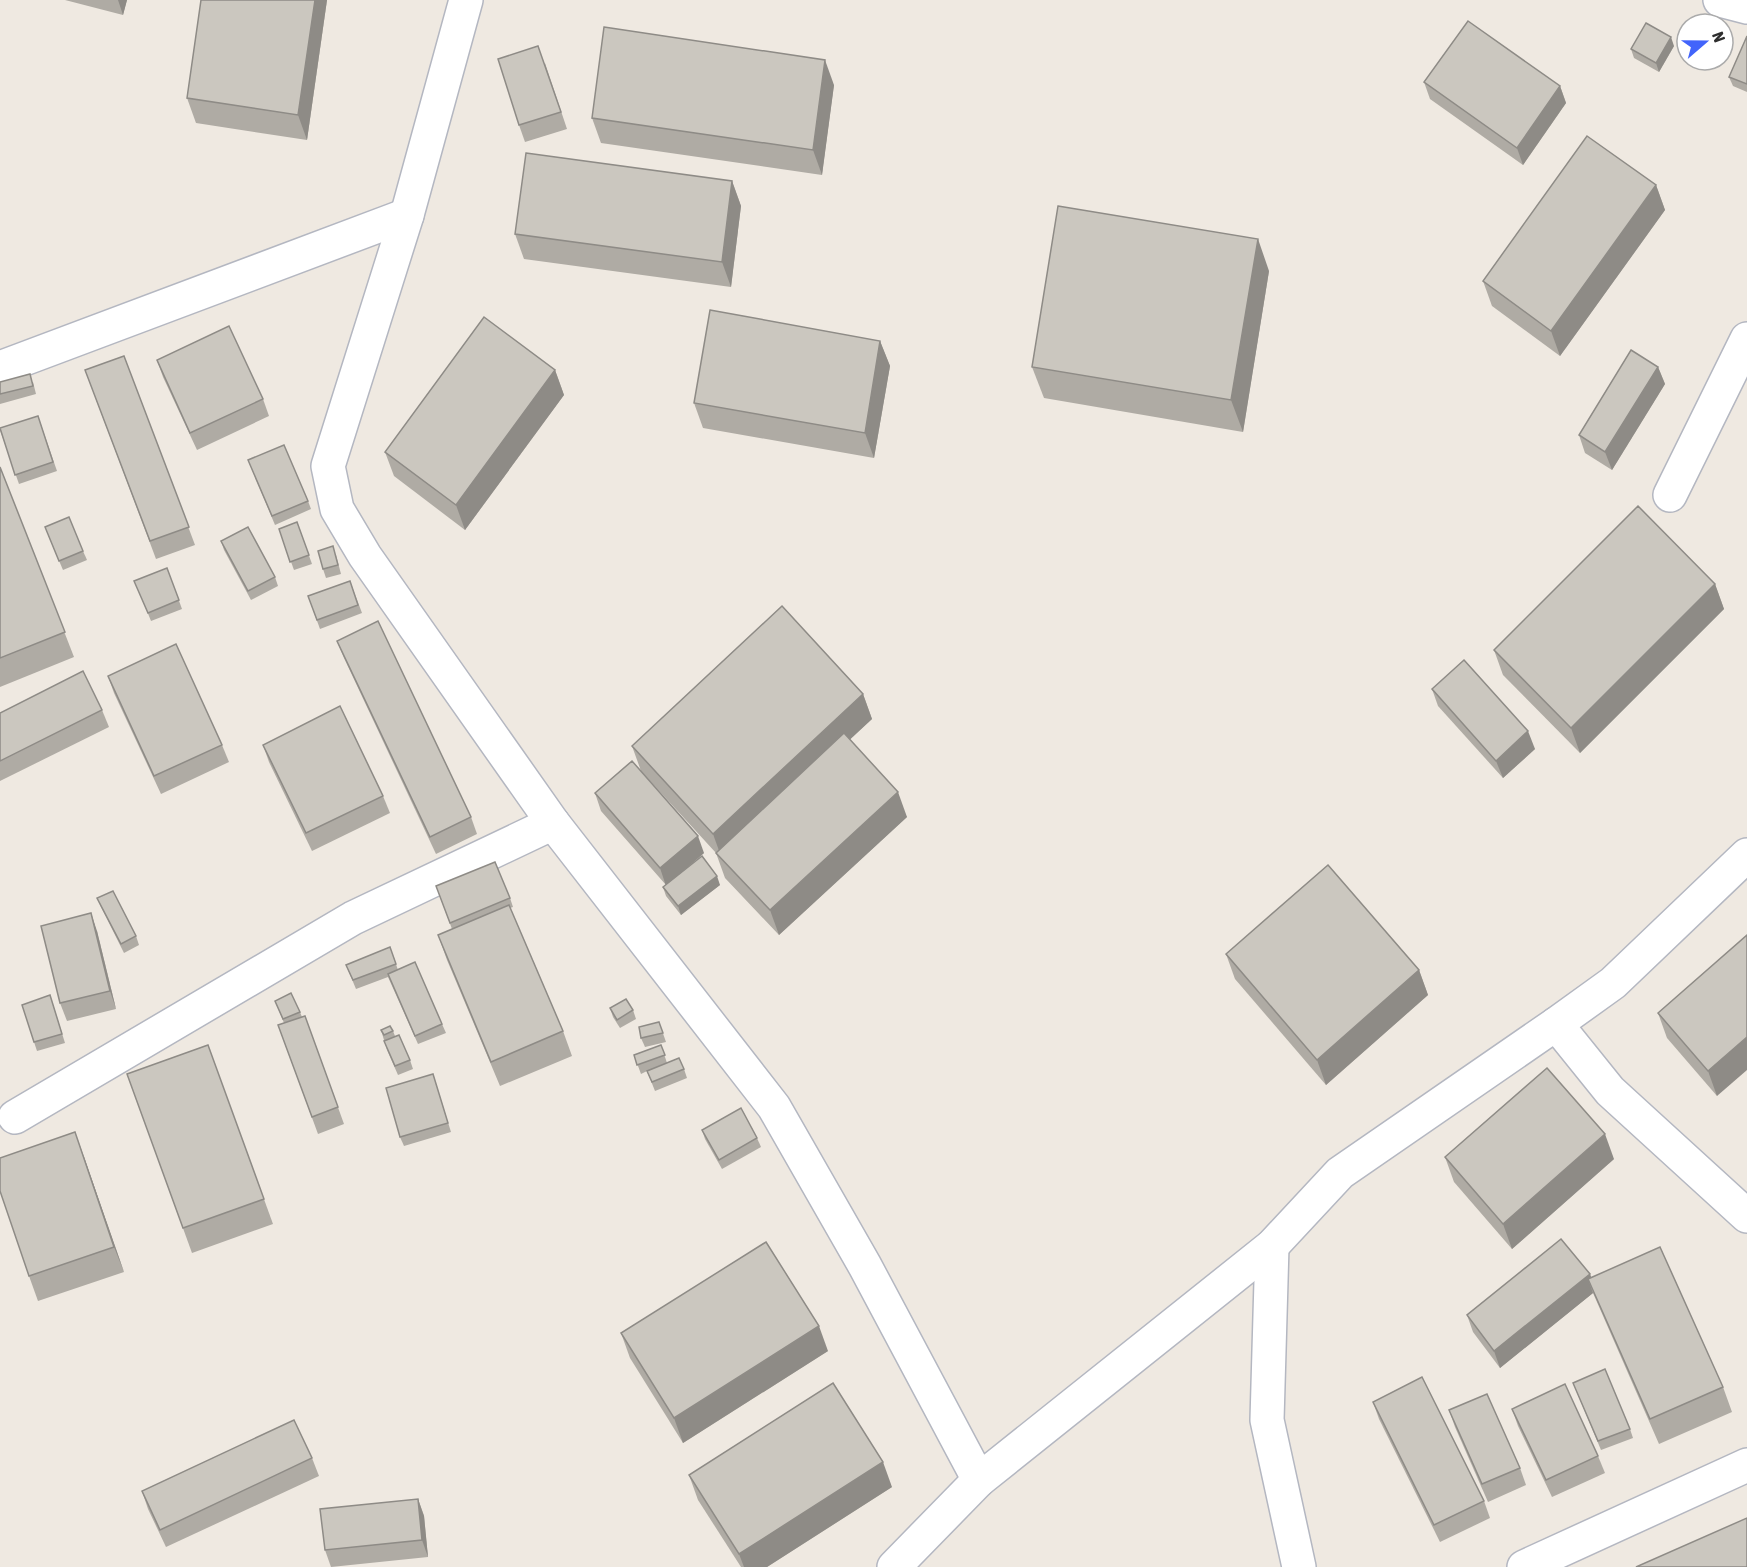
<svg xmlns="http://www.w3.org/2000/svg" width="1747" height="1567" viewBox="0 0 1747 1567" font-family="'Asap Condensed',sans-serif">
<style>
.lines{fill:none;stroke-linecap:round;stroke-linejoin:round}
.street-casing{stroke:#b4b7c1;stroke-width:36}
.secondary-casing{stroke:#b4b7c1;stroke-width:36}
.street{stroke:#fff;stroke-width:33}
.secondary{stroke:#fff;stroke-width:33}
.wall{fill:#afaba4}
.shaded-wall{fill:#8e8b86}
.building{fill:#cbc7bf;stroke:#8e8b86;stroke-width:1.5}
</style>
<rect width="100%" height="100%" fill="#efe9e1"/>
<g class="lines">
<defs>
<g id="street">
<polyline points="466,0 407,215 328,466 337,509 365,556 553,823 774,1107 865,1266 979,1480"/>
<polyline points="0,368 407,215"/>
<polyline points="1670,495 1747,339"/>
<polyline points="1556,1024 1610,1091 1747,1216"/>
<polyline points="15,1117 353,918 553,823"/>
<polyline points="1272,1246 1267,1420 1299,1567"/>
<polyline points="894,1567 979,1480 1272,1246 1340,1173 1556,1024 1613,983 1747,855"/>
<polyline points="1524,1567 1747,1465"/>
</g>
<polyline id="secondary" points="1720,0 1747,7"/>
</defs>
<use href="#street" class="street-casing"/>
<use href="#secondary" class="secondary-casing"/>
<use href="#street" class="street"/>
<use href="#secondary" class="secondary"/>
</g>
<g class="wall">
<polygon points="65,0 127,0 123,15"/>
<polygon points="201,0 327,0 307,140 196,123 187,98"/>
<polygon points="1747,36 1747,92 1733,86 1729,77"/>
<polygon points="1674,46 1659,72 1634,58 1631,49"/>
<polygon points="545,63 567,129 525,142 519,125"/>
<polygon points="1424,82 1560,86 1566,103 1523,165 1430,99"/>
<polygon points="834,85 822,175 601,143 592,118"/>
<polygon points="732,181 741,206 731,287 524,259 515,234"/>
<polygon points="1656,185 1665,210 1560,356 1492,306 1483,281"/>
<polygon points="1269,271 1243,432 1044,398 1032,367"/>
<polygon points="880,341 890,366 874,458 703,428 694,403"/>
<polygon points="124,356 195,545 156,559 85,370"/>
<polygon points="157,360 263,399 269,416 197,450 163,377"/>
<polygon points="1658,367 1665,384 1612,470 1585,453 1579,435"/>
<polygon points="555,370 564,395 465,530 394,476 385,452"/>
<polygon points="0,382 33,382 36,394 0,404"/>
<polygon points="38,416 57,471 19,484 0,430"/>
<polygon points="248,460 308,501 311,509 275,525"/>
<polygon points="0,467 74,657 0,687"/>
<polygon points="297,522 312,564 294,570 279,529"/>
<polygon points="48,535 83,551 87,560 63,570"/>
<polygon points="221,541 275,577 278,586 251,600 224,550"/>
<polygon points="336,555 341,574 326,578 323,569"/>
<polygon points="167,568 182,609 151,621 138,589"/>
<polygon points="350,581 362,613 320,629 308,596"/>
<polygon points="1715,584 1724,609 1580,753 1503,675 1494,650"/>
<polygon points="337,641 471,817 477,834 436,854 344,658"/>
<polygon points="108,676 222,745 229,762 161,794 114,693"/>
<polygon points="1432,689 1535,749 1503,778 1438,706"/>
<polygon points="863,694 872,719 850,739 907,817 779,935 725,878 716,853 641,771 632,746"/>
<polygon points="102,710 109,727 0,781 0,713"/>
<polygon points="263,745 383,796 390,813 312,851 269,762"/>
<polygon points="595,793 704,853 688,867 720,885 681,915 666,896 663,887 666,885 601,811"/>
<polygon points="436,886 510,898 513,907 510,908 563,1031 572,1056 500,1086 447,960 438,935 452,929"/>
<polygon points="97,898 136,936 139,945 124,953 101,907"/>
<polygon points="97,931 116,1009 67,1021 60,1003"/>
<polygon points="1747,935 1717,1096 1667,1038 1658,1013"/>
<polygon points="390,947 398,970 442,1024 446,1033 418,1044 388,977 356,989 346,965"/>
<polygon points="1226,954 1419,970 1428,995 1326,1085 1235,979"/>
<polygon points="50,995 65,1043 37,1051 34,1042"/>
<polygon points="275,1001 300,1012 302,1017 305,1016 344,1124 318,1134 278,1025 284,1023"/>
<polygon points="610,1008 633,1010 636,1019 620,1028 613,1017"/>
<polygon points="659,1022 666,1042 645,1047 641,1038"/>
<polygon points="381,1030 393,1031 395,1036 410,1060 413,1069 398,1075 387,1050"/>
<polygon points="208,1045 273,1224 192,1253 127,1074"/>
<polygon points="661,1045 667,1063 684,1069 687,1078 655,1091 647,1071 641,1074 634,1055"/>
<polygon points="433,1074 451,1132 404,1146 400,1137"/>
<polygon points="702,1130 757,1138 761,1147 722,1169 705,1139"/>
<polygon points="84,1157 124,1272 38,1301 29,1276"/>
<polygon points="1445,1157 1614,1159 1512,1249 1454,1182"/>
<polygon points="1590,1274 1591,1278 1723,1387 1732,1412 1659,1444 1593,1293 1500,1368 1473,1332 1467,1315"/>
<polygon points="621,1333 828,1351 683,1443 630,1358"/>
<polygon points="1573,1383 1630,1429 1633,1438 1601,1450"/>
<polygon points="1373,1402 1484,1501 1490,1518 1440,1542 1379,1419"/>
<polygon points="1512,1409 1598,1456 1605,1473 1552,1497 1518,1426"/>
<polygon points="1449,1410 1520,1468 1526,1485 1488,1502 1455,1427"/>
<polygon points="312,1458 319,1476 166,1547 148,1509 142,1491"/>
<polygon points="689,1475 892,1487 767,1567 741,1567 698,1500"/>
<polygon points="418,1499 424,1516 428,1557 331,1567 325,1550"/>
</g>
<g class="shaded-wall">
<polygon points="118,0 127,0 123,15"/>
<polygon points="315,0 327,0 307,140 298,115"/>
<polygon points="1671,37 1674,46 1659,72 1656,63"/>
<polygon points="825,60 834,85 822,175 813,150"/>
<polygon points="1560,86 1566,103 1523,165 1517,148"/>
<polygon points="732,181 741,206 731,287 722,262"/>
<polygon points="1656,185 1665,210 1560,356 1551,331"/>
<polygon points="1258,239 1269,271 1243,432 1231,400"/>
<polygon points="880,341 890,366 874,458 865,433"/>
<polygon points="1658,367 1665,384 1612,470 1605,452"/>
<polygon points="555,370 564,395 465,530 456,505"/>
<polygon points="1715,584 1724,609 1580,753 1571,728"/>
<polygon points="863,694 872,719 722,859 713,834"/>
<polygon points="1528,731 1535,749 1503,778 1496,761"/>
<polygon points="898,792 907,817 779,935 770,910"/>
<polygon points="698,836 704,853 666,886 660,868"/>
<polygon points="717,876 720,885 681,915 678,906"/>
<polygon points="91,913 97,931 116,1009 110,991"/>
<polygon points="1419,970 1428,995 1326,1085 1317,1060"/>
<polygon points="1747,1037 1747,1070 1717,1096 1708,1071"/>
<polygon points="75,1132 84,1157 124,1272 114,1247"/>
<polygon points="1605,1134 1614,1159 1512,1249 1503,1224"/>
<polygon points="1590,1274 1596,1291 1588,1279 1593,1293 1500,1368 1494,1351"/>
<polygon points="819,1326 828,1351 683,1443 674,1418"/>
<polygon points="883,1462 892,1487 767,1567 744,1567 739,1554"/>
<polygon points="418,1499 424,1516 428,1557 422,1540"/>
</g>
<g class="building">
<polygon points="201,0 315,0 298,115 187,98"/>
<polygon points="1468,21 1560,86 1517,148 1424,82"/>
<polygon points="1646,23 1671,37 1656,63 1631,49"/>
<polygon points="604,27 825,60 813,150 592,118"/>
<polygon points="1747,36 1747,84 1729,77"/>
<polygon points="538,46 561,112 519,125 498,59"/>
<polygon points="1587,136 1656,185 1551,331 1483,281"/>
<polygon points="526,153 732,181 722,262 515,234"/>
<polygon points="1058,206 1258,239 1231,400 1032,367"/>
<polygon points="710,310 880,341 865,433 694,403"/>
<polygon points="484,317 555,370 456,505 385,452"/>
<polygon points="229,326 263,399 190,433 157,360"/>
<polygon points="1631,350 1658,367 1605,452 1579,435"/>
<polygon points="124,356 189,527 150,541 85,370"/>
<polygon points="30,374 33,386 0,394 0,382"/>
<polygon points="38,416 53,462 15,475 0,428"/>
<polygon points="284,445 308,501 272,516 248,460"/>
<polygon points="0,467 65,632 0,658"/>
<polygon points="1638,506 1715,584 1571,728 1494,650"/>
<polygon points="69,517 83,551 59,561 45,527"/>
<polygon points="297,522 309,555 290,562 279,529"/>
<polygon points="248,527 275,577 248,591 221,541"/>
<polygon points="333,546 338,565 323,569 318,551"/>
<polygon points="167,568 179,600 148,613 134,581"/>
<polygon points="350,581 358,605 317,620 308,596"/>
<polygon points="782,606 863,694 713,834 632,746"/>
<polygon points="378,621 471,817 430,837 337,641"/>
<polygon points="176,644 222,745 154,776 108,676"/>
<polygon points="1464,660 1528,731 1496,761 1432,689"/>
<polygon points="83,671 102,710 0,761 0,713"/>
<polygon points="340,706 383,796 306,833 263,745"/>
<polygon points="844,733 898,792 770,910 716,853"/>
<polygon points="632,761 698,836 660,868 595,793"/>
<polygon points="702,856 717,876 678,906 663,887"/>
<polygon points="495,862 510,898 450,923 436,886"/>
<polygon points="1328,865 1419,970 1317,1060 1226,954"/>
<polygon points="113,891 136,936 121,944 97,898"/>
<polygon points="509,905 563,1031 491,1062 438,935"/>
<polygon points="91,913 110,991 60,1003 41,926"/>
<polygon points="1747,935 1747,1037 1708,1071 1658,1013"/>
<polygon points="390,947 396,964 353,980 346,965"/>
<polygon points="415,962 442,1024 415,1036 388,974"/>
<polygon points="291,993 300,1012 283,1019 275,1001"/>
<polygon points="50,995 62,1034 34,1042 22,1005"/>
<polygon points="626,999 633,1010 617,1020 610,1008"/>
<polygon points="305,1016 338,1107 312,1117 278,1025"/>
<polygon points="659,1022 663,1033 641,1038 639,1027"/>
<polygon points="390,1026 393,1031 384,1035 381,1030"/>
<polygon points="399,1035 410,1060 395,1066 384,1041"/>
<polygon points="208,1045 264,1199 183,1228 127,1074"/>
<polygon points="661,1045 665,1055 637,1065 634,1055"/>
<polygon points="679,1058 684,1069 652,1082 647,1071"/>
<polygon points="1547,1068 1605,1134 1503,1224 1445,1157"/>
<polygon points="433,1074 448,1123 400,1137 386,1088"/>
<polygon points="741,1108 757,1138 719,1160 702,1130"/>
<polygon points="75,1132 114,1247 29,1276 0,1191 0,1158"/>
<polygon points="1561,1239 1590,1274 1494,1351 1467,1315"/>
<polygon points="766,1242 819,1326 674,1418 621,1333"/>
<polygon points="1660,1247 1723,1387 1650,1419 1588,1279"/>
<polygon points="1605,1369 1630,1429 1598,1441 1573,1383"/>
<polygon points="1422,1377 1484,1501 1434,1525 1373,1402"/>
<polygon points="833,1383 883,1462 739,1554 689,1475"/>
<polygon points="1565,1384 1598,1456 1546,1480 1512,1409"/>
<polygon points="1487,1394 1520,1468 1482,1484 1449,1410"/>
<polygon points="294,1420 312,1458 160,1530 142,1491"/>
<polygon points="418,1499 422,1540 325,1550 320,1509"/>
<polygon points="1747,1518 1747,1567 1636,1567"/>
</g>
<g transform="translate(1705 42) rotate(70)"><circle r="28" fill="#ffffff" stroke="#ababab" stroke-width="1.5"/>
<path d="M0-4.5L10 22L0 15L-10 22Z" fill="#4264fb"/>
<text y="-9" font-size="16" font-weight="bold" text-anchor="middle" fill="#2e2e2e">N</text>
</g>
</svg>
